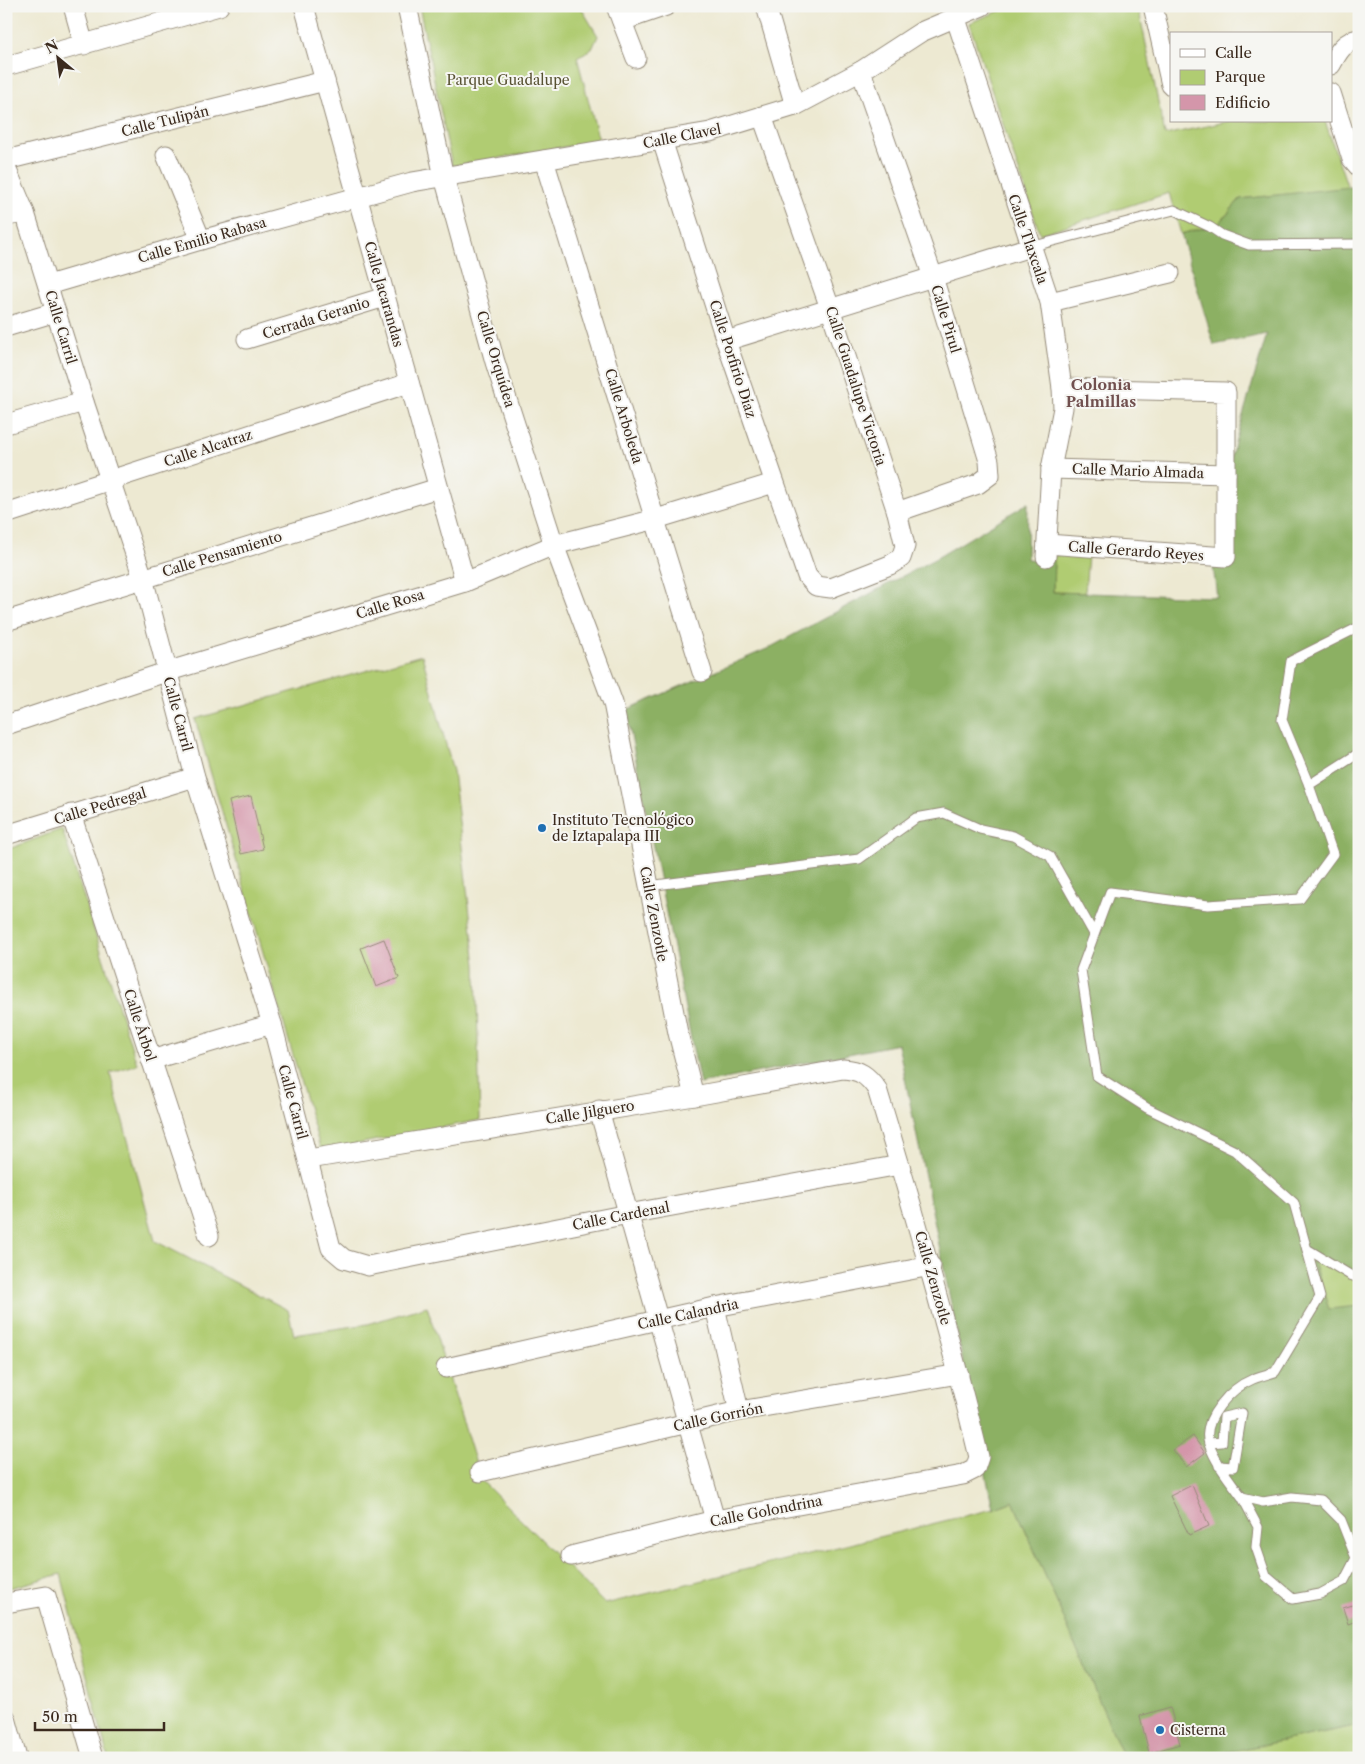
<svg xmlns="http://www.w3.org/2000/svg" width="1365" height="1764" viewBox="0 0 1365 1764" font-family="'Libre Caslon Text',serif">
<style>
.green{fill:#b0cc72;stroke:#767b48}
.forest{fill:#8cb064;stroke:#646d41}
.building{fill:#d496aa}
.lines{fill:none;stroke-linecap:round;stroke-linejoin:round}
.lane-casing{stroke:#948a78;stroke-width:11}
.street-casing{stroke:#948a78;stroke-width:21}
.lane{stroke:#fff;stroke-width:9}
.street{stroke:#fff;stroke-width:19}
.poi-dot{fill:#1f6fb2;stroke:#f6f6f2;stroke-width:2}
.labels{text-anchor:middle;stroke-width:4;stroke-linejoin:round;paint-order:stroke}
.park-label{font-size:14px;fill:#585233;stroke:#f6f6f2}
.street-label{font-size:14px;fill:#3b2a1e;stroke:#f6f6f2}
.poi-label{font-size:14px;fill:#3b2a1e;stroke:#f6f6f2;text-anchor:start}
.neighbourhood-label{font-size:15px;font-weight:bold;fill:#71504f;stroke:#f6f6f2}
</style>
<rect width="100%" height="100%" fill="#f6f6f2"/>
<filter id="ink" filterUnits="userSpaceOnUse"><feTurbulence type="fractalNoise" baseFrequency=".02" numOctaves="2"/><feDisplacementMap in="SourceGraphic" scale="10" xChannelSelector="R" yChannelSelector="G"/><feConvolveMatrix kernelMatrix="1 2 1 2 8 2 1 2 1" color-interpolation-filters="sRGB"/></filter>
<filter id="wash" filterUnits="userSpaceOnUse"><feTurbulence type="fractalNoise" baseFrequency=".0096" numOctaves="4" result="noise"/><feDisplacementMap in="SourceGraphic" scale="20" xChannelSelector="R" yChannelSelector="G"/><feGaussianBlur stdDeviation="1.12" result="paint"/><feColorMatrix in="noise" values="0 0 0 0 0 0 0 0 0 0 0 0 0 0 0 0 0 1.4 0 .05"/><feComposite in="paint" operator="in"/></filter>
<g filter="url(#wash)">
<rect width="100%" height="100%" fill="#ede9d2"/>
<g class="green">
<polygon points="419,6 580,6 598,36 592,49 577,57 599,141 452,166"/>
<polygon points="1012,6 1138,6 1165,135 1230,121 1325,121 1348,188 1240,199 1219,224 1181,234 1169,193 1040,234 969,23"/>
<polygon points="1054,555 1088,555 1085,593 1053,592"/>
<polygon points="422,655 453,771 476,965 480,1120 321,1151 195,719"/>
<polygon points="62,829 137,1064 110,1073 155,1241 288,1310 294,1335 368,1324 427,1306 481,1480 605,1604 993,1509 1013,1501 1124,1758 108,1758 61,1574 6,1589 6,850"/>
<polygon points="1307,1249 1359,1278 1359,1372 1243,1397"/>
<polygon points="1359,1725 1359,1758 1199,1758"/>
</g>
<polygon class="forest" points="1359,186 1359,1276 1310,1252 1329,1309 1359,1306 1359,1725 1199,1758 1124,1758 1013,1501 993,1509 898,1044 700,1084 626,710 769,648 940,556 1028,503 1027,559 1054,561 1053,592 1217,597 1213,566 1232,567 1228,466 1267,334 1214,345 1181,234 1219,224 1240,199"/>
<g id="blocks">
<g class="building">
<polygon points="251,796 263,849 241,854 229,801"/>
<polygon points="384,939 399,978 376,987 361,948"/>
<polygon points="1193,1436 1205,1453 1186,1467 1173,1450"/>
<polygon points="1192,1485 1209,1526 1189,1535 1170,1496"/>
<polygon points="1359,1603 1359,1620 1348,1624 1343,1608"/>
<polygon points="1170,1707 1180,1744 1149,1753 1140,1716"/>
</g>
</g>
</g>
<g filter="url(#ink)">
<use href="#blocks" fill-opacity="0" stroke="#948a78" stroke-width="1"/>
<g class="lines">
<defs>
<g id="lane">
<polyline points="1030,247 1174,210 1210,227 1222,235 1249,245 1359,244"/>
<polyline points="1309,785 1282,720 1291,661 1359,627"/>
<polyline points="648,886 859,859 916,818 944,813 980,829 1013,836 1050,856 1094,934"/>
<polyline points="1307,1249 1350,1275 1359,1278"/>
<polyline points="1209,1443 1222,1442 1224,1417 1242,1413 1233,1467 1219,1466"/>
<path d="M1242,1497L1258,1527L1256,1547L1266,1576L1293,1599L1320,1594L1344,1581L1356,1558L1341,1520L1321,1500L1292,1497L1263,1502L1242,1497C1230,1480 1216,1464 1209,1444C1201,1419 1231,1388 1253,1379C1260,1376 1268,1374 1275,1372L1320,1297L1294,1203L1235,1151L1147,1108L1097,1076L1081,970L1110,892L1208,905L1300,899L1333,854L1309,785L1359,753"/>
</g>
<g id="street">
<polyline points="73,6 84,45"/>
<polyline points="304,6 465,582"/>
<polyline points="407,6 444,177 495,362 554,545 613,703 678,1033 694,1096"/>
<polyline points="616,6 636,58"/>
<polyline points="766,6 795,106"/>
<polyline points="1153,6 1171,85"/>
<polyline points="955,16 1050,302 1062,388 1063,408 1051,469 1046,557"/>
<polyline points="622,21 666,6"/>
<path d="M1331,65C1338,52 1344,41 1359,39"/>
<polyline points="6,66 219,6"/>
<polyline points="861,71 933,277 989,461 990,475 978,484 897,512"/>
<polyline points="1331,93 1352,159 1359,167"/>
<polyline points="662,140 726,341 807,576 816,586 831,588 890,565 901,558 905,546 897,512 830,308 762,116"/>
<polyline points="166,155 201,240"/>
<polyline points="6,160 325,81"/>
<polyline points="544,160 702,672"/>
<polyline points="6,168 25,213 84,402 143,578 195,777 272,1024 331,1248 344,1259 368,1266 628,1214 900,1165"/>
<polyline points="6,216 25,213"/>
<polyline points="48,285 201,240 412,182 710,132 795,106 861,71 921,32 982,6"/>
<polyline points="1050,302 1170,273"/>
<polyline points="6,327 56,312"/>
<polyline points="247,339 385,297"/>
<polyline points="726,341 1030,247"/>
<polyline points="6,424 84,402"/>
<polyline points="1051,469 1226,474"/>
<polyline points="6,514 409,383"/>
<polyline points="1047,544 1226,557 1226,392 1062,388"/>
<polyline points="6,621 438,488"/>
<polyline points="6,725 166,672 465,582 554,545 656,519 774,483"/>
<polyline points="71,814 209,1236"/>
<polyline points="6,835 195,777"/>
<polyline points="151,1060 272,1024"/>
<polyline points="599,1110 715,1520"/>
<path d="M309,1159L694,1096L843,1069C860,1070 867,1075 877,1089C914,1211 949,1333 979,1457L975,1469L963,1475L715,1520L571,1556"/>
<polyline points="715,1307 739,1411"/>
<polyline points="446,1368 715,1307 931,1266"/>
<polyline points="480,1472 739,1411 959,1374"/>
<polyline points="6,1603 46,1596 93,1758"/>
<polyline points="6,1718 17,1758"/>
</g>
</defs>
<use href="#lane" class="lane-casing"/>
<use href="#street" class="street-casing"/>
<use href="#lane" class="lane"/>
<use href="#street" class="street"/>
</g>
</g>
<g class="poi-dot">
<circle cx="542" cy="828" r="5"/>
<circle cx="1160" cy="1730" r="5"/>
</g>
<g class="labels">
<g class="park-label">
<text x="508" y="85">Parque Guadalupe</text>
</g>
<g class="street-label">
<text transform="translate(165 121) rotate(-14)" y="5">Calle Tulipán</text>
<text transform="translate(682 136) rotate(-11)" y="5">Calle Clavel</text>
<text transform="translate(1028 239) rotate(71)" y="5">Calle Tlaxcala</text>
<text transform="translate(202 240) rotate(-16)" y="5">Calle Emilio Rabasa</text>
<text transform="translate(384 294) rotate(74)" y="5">Calle Jacarandas</text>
<text transform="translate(316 318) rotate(-17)" y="5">Cerrada Geranio</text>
<text transform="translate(946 319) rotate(73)" y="5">Calle Pirul</text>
<text transform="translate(61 327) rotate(73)" y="5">Calle Carril</text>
<text transform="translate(496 359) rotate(73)" y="5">Calle Orquídea</text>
<text transform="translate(733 359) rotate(72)" y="5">Calle Porfirio Díaz</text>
<text transform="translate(856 386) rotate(72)" y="5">Calle Guadalupe Victoria</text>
<text transform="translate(624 416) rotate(73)" y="5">Calle Arboleda</text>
<text transform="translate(208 448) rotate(-18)" y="5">Calle Alcatraz</text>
<text transform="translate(1138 471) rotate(2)" y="5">Calle Mario Almada</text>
<text transform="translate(1136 551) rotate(4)" y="5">Calle Gerardo Reyes</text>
<text transform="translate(222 554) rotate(-17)" y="5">Calle Pensamiento</text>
<text transform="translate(390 604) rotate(-17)" y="5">Calle Rosa</text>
<text transform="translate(178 714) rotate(75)" y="5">Calle Carril</text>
<text transform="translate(100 806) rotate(-17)" y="5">Calle Pedregal</text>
<text transform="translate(654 914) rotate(79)" y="5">Calle Zenzotle</text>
<text transform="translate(140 1025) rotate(72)" y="5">Calle Árbol</text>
<text transform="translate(293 1102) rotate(75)" y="5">Calle Carril</text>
<text transform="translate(590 1112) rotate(-9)" y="5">Calle Jilguero</text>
<text transform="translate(621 1216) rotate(-11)" y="5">Calle Cardenal</text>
<text transform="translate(933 1278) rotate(74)" y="5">Calle Zenzotle</text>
<text transform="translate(688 1314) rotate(-12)" y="5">Calle Calandria</text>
<text transform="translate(718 1417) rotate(-12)" y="5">Calle Gorrión</text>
<text transform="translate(766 1511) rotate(-11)" y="5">Calle Golondrina</text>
</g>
<g class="poi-label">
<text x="552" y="825">Instituto Tecnológico<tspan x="552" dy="16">de Iztapalapa III</tspan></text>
<text x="1170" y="1735">Cisterna</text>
</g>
<g class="neighbourhood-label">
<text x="1101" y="390">Colonia<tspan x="1101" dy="17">Palmillas</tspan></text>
</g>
</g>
<rect width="1365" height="1764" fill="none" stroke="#f6f6f2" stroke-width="25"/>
<rect x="1170" y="32" width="162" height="90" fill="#f6f6f2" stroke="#aba49d"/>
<rect x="1180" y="49" width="25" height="8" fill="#ffffff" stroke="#aba49d"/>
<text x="1215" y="58" font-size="15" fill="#3b2a1e">Calle</text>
<rect x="1180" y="70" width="25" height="15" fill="#b0cc72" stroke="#aba49d"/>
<text x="1215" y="82" font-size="15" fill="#3b2a1e">Parque</text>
<rect x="1180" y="95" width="25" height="15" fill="#d496aa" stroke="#aba49d"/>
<text x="1215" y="108" font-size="15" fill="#3b2a1e">Edificio</text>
<g transform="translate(58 58) rotate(331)" stroke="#f6f6f2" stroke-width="4" paint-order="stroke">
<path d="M0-4L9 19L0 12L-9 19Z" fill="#3b2a1e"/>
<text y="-8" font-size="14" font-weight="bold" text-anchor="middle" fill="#3b2a1e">N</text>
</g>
<path d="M35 1722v8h129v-8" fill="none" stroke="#3b2a1e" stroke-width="2.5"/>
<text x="42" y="1722" font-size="15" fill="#3b2a1e" stroke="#f6f6f2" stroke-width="4" paint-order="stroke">50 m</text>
</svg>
